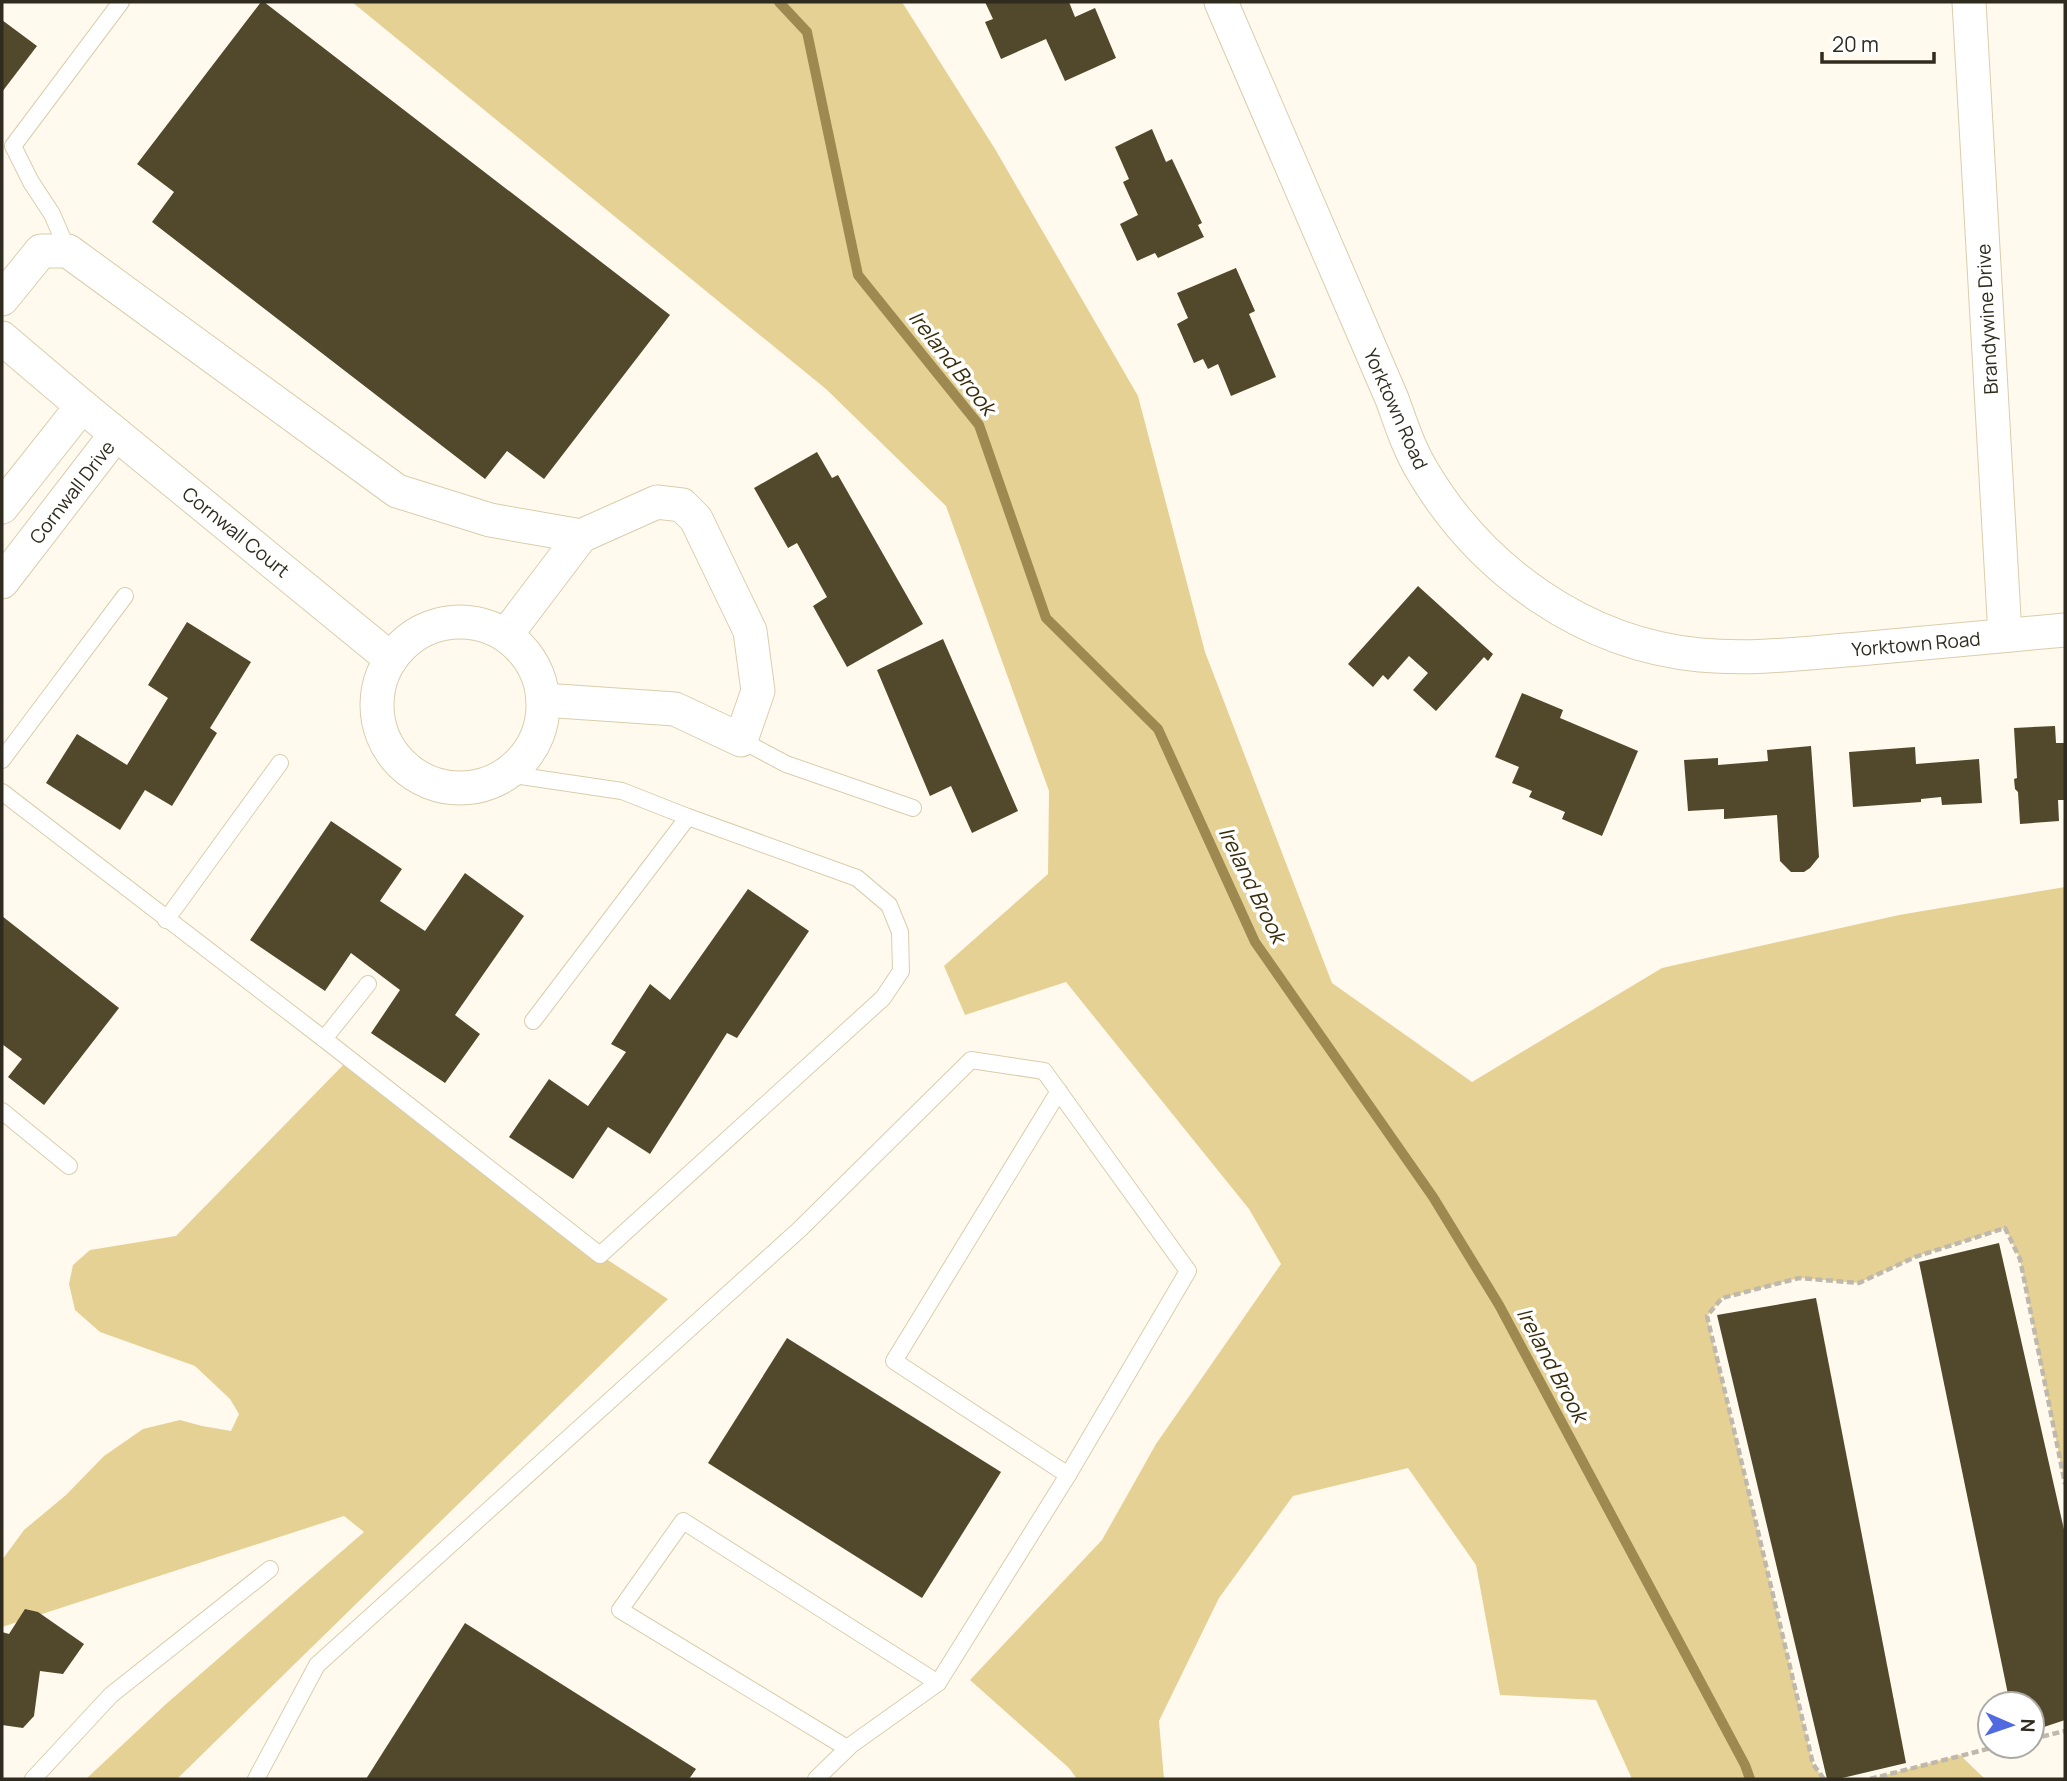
<svg xmlns="http://www.w3.org/2000/svg" width="2067" height="1781" viewBox="0 0 2067 1781" font-family="Manrope,sans-serif">
<style>
.green{fill:#e6d195}
.lines{fill:none;stroke-linecap:round;stroke-linejoin:round}
.stream{stroke:#9e8a50;stroke-width:10}
.building{fill:#52482b}
.service-casing{stroke:#d9cdac;stroke-width:18}
.minor-casing{stroke:#d9cdac;stroke-width:35}
.path{stroke:#beb9ac;stroke-width:4.5;stroke-dasharray:7 3.5;stroke-linecap:butt}
.service{stroke:#fff;stroke-width:16}
.minor{stroke:#fff;stroke-width:33}
.labels{text-anchor:middle;stroke-width:7;stroke-linejoin:round;paint-order:stroke}
.street-label{font-size:19px;fill:#2f2b1e;stroke:#fff}
.water-label{font-size:21px;font-style:italic;fill:#382d0a;stroke:#fff}
</style>
<rect width="100%" height="100%" fill="#fffaed"/>
<g class="green">
<polygon points="352,2 902,2 995,149 1138,396 1205,652 1332,983 1472,1082 1662,968 1899,915 2065,887 2065,1484 2020,1259 2005,1228 1915,1257 1859,1283 1799,1278 1722,1298 1707,1316 1813,1764 1824,1779 1632,1779 1596,1700 1500,1695 1476,1565 1408,1468 1293,1496 1219,1598 1159,1721 1164,1779 1077,1779 1069,1768 970,1680 1102,1540 1156,1444 1281,1264 1249,1209 1066,982 965,1015 944,966 1048,874 1049,791 946,506 826,389"/>
<polygon points="350,1058 600,1255 668,1299 177,1779 86,1779 166,1704 364,1532 344,1516 2,1627 2,1560 24,1530 66,1495 104,1456 143,1429 180,1420 202,1426 231,1431 239,1414 230,1399 195,1366 100,1332 75,1310 69,1284 73,1265 90,1250 176,1236"/>
<polygon points="1960,1755 1985,1779 1870,1779"/>
</g>
<g class="lines">
<polyline class="stream" points="779,2 807,32 858,275 979,425 1046,618 1158,729 1255,942 1433,1197 1499,1305 1745,1765 1750,1779"/>
</g>
<g class="building">
<polygon points="261,2 264,2 670,315 544,479 507,451 485,479 152,222 174,192 137,164"/>
<polygon points="985,2 1069,2 1075,17 1095,8 1116,58 1065,81 1046,39 1001,59 985,22 993,19"/>
<polygon points="2,20 37,46 2,92"/>
<polygon points="1152,129 1166,162 1172,159 1202,223 1198,225 1204,237 1158,258 1155,253 1137,261 1120,224 1138,215 1123,182 1129,179 1115,147"/>
<polygon points="1236,268 1255,311 1249,314 1276,377 1231,396 1218,364 1208,369 1203,359 1194,363 1177,324 1188,318 1177,293"/>
<polygon points="817,452 832,478 838,475 923,624 847,667 813,606 827,597 797,543 788,548 754,488"/>
<polygon points="1418,586 1493,654 1488,661 1484,657 1436,711 1413,690 1428,673 1409,656 1388,680 1383,675 1373,687 1348,664"/>
<polygon points="187,622 251,662 210,728 217,733 172,806 145,790 120,830 46,783 77,734 127,765 168,698 148,685"/>
<polygon points="943,639 1018,811 972,833 951,786 930,796 877,670"/>
<polygon points="1522,693 1563,710 1560,718 1638,751 1602,836 1562,819 1565,812 1529,797 1532,791 1512,783 1519,767 1495,757"/>
<polygon points="2055,726 2056,743 2065,743 2065,800 2058,800 2059,821 2020,824 2018,792 2015,789 2014,779 2017,778 2014,728"/>
<polygon points="1811,746 1819,857 1810,868 1804,872 1791,872 1780,861 1777,815 1724,819 1724,809 1688,811 1684,760 1718,758 1718,765 1768,761 1767,750"/>
<polygon points="1915,747 1916,764 1979,759 1982,803 1942,805 1941,797 1921,799 1921,802 1853,807 1849,752"/>
<polygon points="331,821 402,869 380,901 425,931 465,873 524,916 455,1015 480,1034 445,1083 371,1033 400,990 351,953 325,991 250,940"/>
<polygon points="748,889 809,931 737,1038 727,1033 650,1154 608,1127 573,1179 509,1137 549,1079 588,1106 626,1052 611,1044 650,984 670,1000"/>
<polygon points="2,916 119,1008 44,1105 8,1077 22,1059 2,1044"/>
<polygon points="1999,1243 2065,1534 2065,1720 2032,1731 2032,1704 2010,1704 1919,1262"/>
<polygon points="1816,1298 1906,1763 1838,1779 1827,1779 1717,1315"/>
<polygon points="787,1338 1001,1472 922,1598 708,1463"/>
<polygon points="25,1609 38,1612 84,1644 63,1674 40,1671 34,1716 23,1728 2,1725 2,1632 9,1634"/>
<polygon points="465,1623 696,1769 689,1779 366,1779"/>
</g>
<g class="lines">
<defs>
<g id="service">
<polyline points="68,251 52,214 31,182 13,146 121,2"/>
<polyline points="741,740 786,764 913,808"/>
<polyline points="2,760 125,596"/>
<polyline points="2,792 324,1039 600,1255 883,998 901,971 900,932 889,905 857,878 688,817 622,791 507,774"/>
<polyline points="166,920 280,763"/>
<polyline points="533,1021 688,817"/>
<polyline points="324,1039 368,984"/>
<polyline points="1059,1091 894,1361 1068,1475"/>
<polyline points="2,1111 69,1166"/>
<polyline points="847,1748 620,1610 683,1521 938,1683"/>
<polyline points="33,1779 111,1695 270,1569"/>
<polyline points="256,1779 317,1665 800,1229 971,1060 1044,1071 1188,1271 1068,1475 938,1683 851,1745 816,1779"/>
</g>
<g id="minor">
<path d="M1221,2L1392,399C1401,424 1409,449 1423,472C1482,571 1584,644 1700,655C1754,660 1806,653 1859,649C1928,642 1997,636 2065,630"/>
<polyline points="1969,2 2005,635"/>
<polyline points="2,299 41,251 68,251 397,491 490,520 581,536 657,502 682,505 696,519 750,631 758,691 741,740 675,709 543,700"/>
<polyline points="2,338 82,406 391,659"/>
<polyline points="2,507 82,406"/>
<polyline points="2,582 116,434"/>
<circle cx="460" cy="705" r="83"/>
<polyline points="506,635 581,536"/>
</g>
</defs>
<use href="#service" class="service-casing"/>
<use href="#minor" class="minor-casing"/>
<g class="path">
<polyline points="2032,1739 2065,1731"/>
<polyline points="1824,1779 1813,1764 1707,1316 1722,1298 1799,1278 1859,1283 1915,1257 2005,1228 2020,1259 2065,1484"/>
<polyline points="1870,1779 1999,1746"/>
</g>
<use href="#service" class="service"/>
<use href="#minor" class="minor"/>
</g>
<g class="labels">
<g class="street-label">
<text transform="translate(1987 319) rotate(-93)" y="7">Brandywine Drive</text>
<text transform="translate(1396 409) rotate(66)" y="7">Yorktown Road</text>
<text transform="translate(72 492) rotate(-52)" y="7">Cornwall Drive</text>
<text transform="translate(236 532) rotate(39)" y="7">Cornwall Court</text>
<text transform="translate(1916 644) rotate(-5)" y="7">Yorktown Road</text>
</g>
<g class="water-label">
<text transform="translate(952 363) rotate(52)" y="7">Ireland Brook</text>
<text transform="translate(1252 885) rotate(64)" y="7">Ireland Brook</text>
<text transform="translate(1552 1365) rotate(62)" y="7">Ireland Brook</text>
</g>
</g>
<rect width="2067" height="1781" fill="none" stroke="#2f2b1e" stroke-width="7"/>
<g transform="translate(2011 1725) rotate(92)"><circle r="33" fill="#ffffff" stroke="#acaaa5" stroke-width="2"/>
<path d="M0-5L12 26L0 18L-12 26Z" fill="#526adf"/>
<text y="-10" font-size="19" font-weight="bold" text-anchor="middle" fill="#2f2b1e">N</text>
</g>
<path d="M1822 52v10h112v-10" fill="none" stroke="#2f2b1e" stroke-width="3.5"/>
<text x="1832" y="52" font-size="21" fill="#2f2b1e" stroke="#ffffff" stroke-width="5" paint-order="stroke">20 m</text>
</svg>
